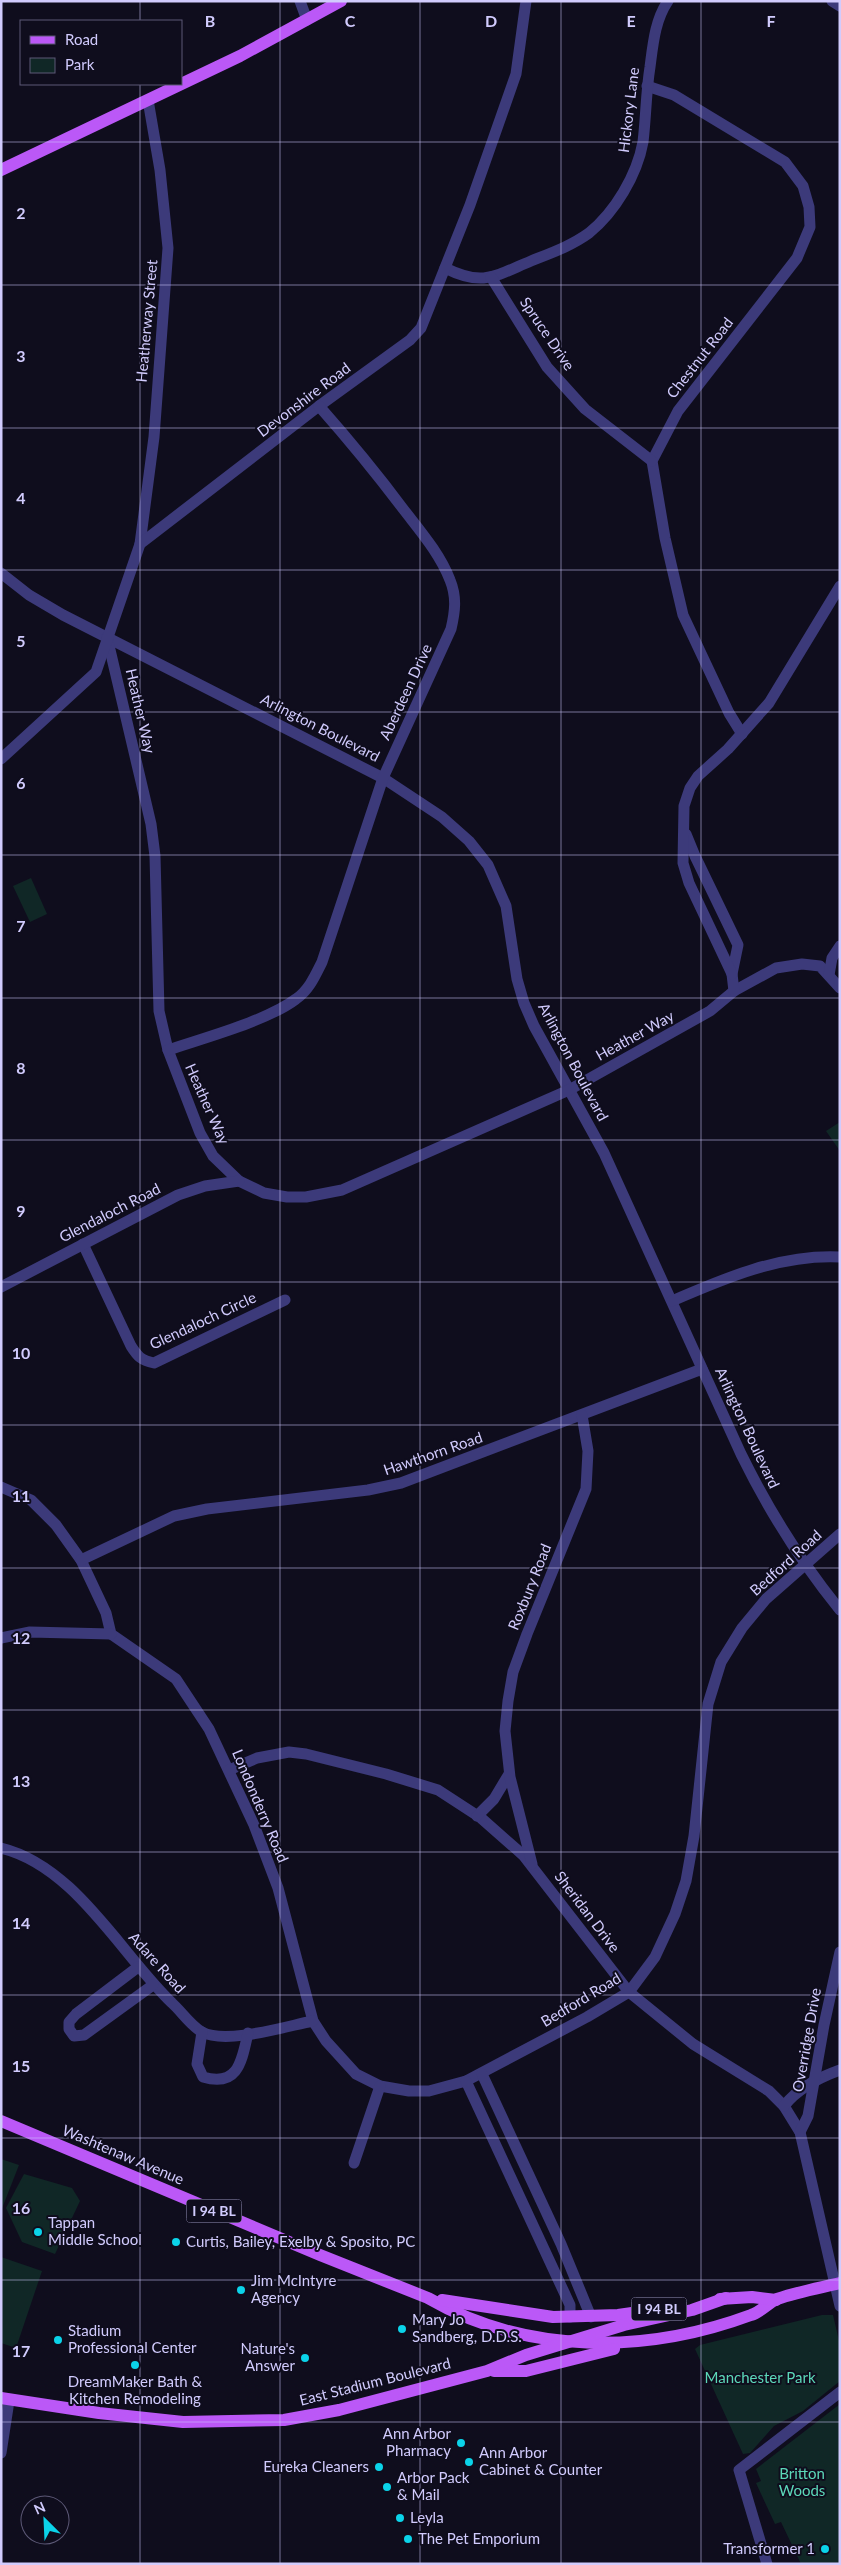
<svg xmlns="http://www.w3.org/2000/svg" width="841" height="2565" viewBox="0 0 841 2565" font-family="Lato,sans-serif">
<style>
.green{fill:#102726}
.lines{fill:none;stroke-linecap:round;stroke-linejoin:round}
.minor{stroke:#3c3a7a;stroke-width:11}
.major{stroke:#bb58f7;stroke-width:12}
.grid{fill:none;stroke:#d1cbfd;stroke-width:1;stroke-opacity:0.55}
.poi-dot{fill:#0bd3e9;stroke:#0f0d1d;stroke-width:2}
.labels{text-anchor:middle;stroke-width:4;stroke-linejoin:round;paint-order:stroke}
.shield{fill:#0f0d1d;stroke:#9792ba;stroke-width:1}
.shield-label{font-size:14px;font-weight:bold;fill:#d1cbfd}
.street-label{font-size:15px;fill:#d1cbfd;stroke:#0f0d1d}
.poi-label{font-size:15px;fill:#d1cbfd;stroke:#0f0d1d;text-anchor:start}
.park-label{font-size:15px;fill:#5cd8b9;stroke:#0f0d1d}
.grid-label{font-size:16px;text-anchor:middle;font-weight:bold;fill:#d1cbfd;stroke:#0f0d1d;stroke-width:4;stroke-linejoin:round;paint-order:stroke}
</style>
<rect width="100%" height="100%" fill="#0f0d1d"/>
<g class="green">
<polygon points="31,878 47,914 30,922 13,886"/>
<polygon points="840,1122 840,1151 826,1131"/>
<polygon points="1,2159 19,2165 1,2211"/>
<polygon points="24,2174 72,2188 80,2201 55,2254 22,2242 6,2208"/>
<polygon points="1,2257 42,2271 16,2348 1,2343"/>
<polygon points="822,2315 833,2315 840,2345 840,2381 803,2411 774,2426 750,2453 743,2454 695,2349 700,2345"/>
<polygon points="840,2404 840,2564 801,2564 781,2522 775,2524 756,2483 761,2481 756,2469"/>
</g>
<g class="lines">
<g class="minor">
<polyline points="300,1 307,20"/>
<polyline points="832,1 840,6"/>
<polyline points="647,86 674,95 785,162 803,186 809,207 810,227 797,258 678,411 652,461 665,538 683,615 729,713 742,734"/>
<path d="M445,268C483,287 495,276 531,261C551,253 571,246 589,233C615,212 637,175 643,142C646,117 646,92 650,67C653,44 655,20 668,1"/>
<polyline points="491,277 547,367 585,409 652,461"/>
<polyline points="140,544 154,437 168,248 160,170 148,100"/>
<path d="M1,573L29,595L63,615L383,778L442,817L469,841L488,865L506,906L517,979L524,1003L534,1026L604,1153L741,1454C768,1509 801,1562 840,1610"/>
<polyline points="107,637 151,824 155,856 159,1011 168,1050 200,1133 213,1156 239,1181 264,1193 287,1197 306,1197 342,1190 569,1090 710,1011 734,991 776,968 802,964 820,966 840,988"/>
<polyline points="1,759 96,672 140,544 319,406 410,340 421,328 470,205 516,74 526,1"/>
<polyline points="686,834 695,856 738,945 732,974 734,991"/>
<polyline points="732,974 689,883 683,863 684,806 690,788 698,776 728,749 769,703 840,586"/>
<polyline points="829,975 832,958 840,946"/>
<path d="M168,1050C203,1038 267,1021 296,999C309,990 315,976 322,962L383,778L451,629C455,612 457,597 450,580C440,554 421,532 404,510C377,474 349,440 319,406"/>
<path d="M83,1244L131,1346C138,1357 141,1360 154,1363L285,1300"/>
<polyline points="1,1287 178,1195 205,1186 239,1181"/>
<path d="M672,1301C725,1278 781,1254 840,1257"/>
<polyline points="1,1487 31,1500 56,1525 81,1560 106,1613 111,1634 176,1679 209,1729 254,1825 278,1888 313,2021 326,2041 356,2074 380,2086 409,2091 429,2091 466,2081 587,2017 629,1992 655,1957 675,1914 686,1881 694,1836 708,1704 721,1662 742,1628 766,1599 840,1534"/>
<polyline points="81,1560 174,1516 207,1509 368,1490 401,1483 702,1369"/>
<polyline points="1,1638 30,1632 111,1634"/>
<polyline points="229,1770 257,1758 289,1752 306,1754 386,1774 438,1790 481,1818 523,1855 629,1992 693,2044 769,2091 784,2106 800,2132 840,2306"/>
<polyline points="477,1816 494,1799 509,1774"/>
<path d="M1,1848C75,1866 120,1953 172,2003C181,2011 191,2026 202,2032C226,2045 287,2026 313,2021"/>
<polyline points="532,1864 510,1777 505,1731 508,1701 513,1672 527,1634 586,1489 588,1451 582,1415"/>
<polyline points="138,1967 76,2014 69,2022 69,2029 74,2036 84,2035 153,1985"/>
<path d="M202,2032L197,2064L203,2077C239,2088 242,2059 248,2033"/>
<polyline points="482,2074 561,2244 591,2317"/>
<polyline points="466,2081 570,2305 570,2317"/>
<path d="M784,2106C798,2088 818,2078 840,2070"/>
<polyline points="800,2132 808,2116 824,2025 840,1952"/>
<polyline points="354,2163 380,2086"/>
<polyline points="1,2453 9,2401"/>
<polyline points="767,2564 739,2470 840,2392"/>
</g>
<g class="major">
<polyline points="1,170 240,56 341,1"/>
<path d="M1,2121L320,2255L428,2298C526,2355 646,2354 751,2315C761,2312 768,2303 777,2299C797,2292 819,2288 840,2283"/>
<polyline points="720,2299 752,2297 776,2300"/>
<polyline points="442,2300 553,2317 618,2315 653,2310"/>
<polyline points="494,2371 526,2371 614,2349"/>
<polyline points="1,2398 99,2413 183,2422 284,2420 339,2410 487,2371 526,2355 624,2325 692,2310 726,2298"/>
</g>
</g>
<path class="grid" d="M140,1V21M280,1V2564M420,1V2564M561,1V2564M701,1V2564M140,84V2564M1,142H840M1,285H840M1,428H840M1,570H840M1,712H840M1,855H840M1,998H840M1,1140H840M1,1282H840M1,1425H840M1,1568H840M1,1710H840M1,1852H840M1,1995H840M1,2138H840M1,2280H840M1,2422H840"/>
<g class="poi-dot">
<circle cx="38" cy="2232" r="5"/>
<circle cx="176" cy="2242" r="5"/>
<circle cx="241" cy="2290" r="5"/>
<circle cx="402" cy="2329" r="5"/>
<circle cx="58" cy="2340" r="5"/>
<circle cx="305" cy="2358" r="5"/>
<circle cx="135" cy="2365" r="5"/>
<circle cx="461" cy="2443" r="5"/>
<circle cx="469" cy="2462" r="5"/>
<circle cx="379" cy="2467" r="5"/>
<circle cx="387" cy="2487" r="5"/>
<circle cx="400" cy="2518" r="5"/>
<circle cx="408" cy="2539" r="5"/>
<circle cx="825" cy="2549" r="5"/>
</g>
<g class="labels">
<g class="shield">
<rect x="186.5" y="2199.5" width="55" height="23" rx="4"/>
<rect x="631.5" y="2297.5" width="55" height="23" rx="4"/>
</g>
<g class="shield-label">
<text x="214" y="2216">I 94 BL</text>
<text x="659" y="2314">I 94 BL</text>
</g>
<g class="street-label">
<text transform="translate(629 110) rotate(-83)" y="5">Hickory Lane</text>
<text transform="translate(147 321) rotate(-85)" y="5">Heatherway Street</text>
<text transform="translate(547 334) rotate(56)" y="5">Spruce Drive</text>
<text transform="translate(700 358) rotate(-52)" y="5">Chestnut Road</text>
<text transform="translate(304 400) rotate(-37)" y="5">Devonshire Road</text>
<text transform="translate(406 692) rotate(-65)" y="5">Aberdeen Drive</text>
<text transform="translate(140 711) rotate(77)" y="5">Heather Way</text>
<text transform="translate(320 728) rotate(27)" y="5">Arlington Boulevard</text>
<text transform="translate(635 1036) rotate(-29)" y="5">Heather Way</text>
<text transform="translate(573 1062) rotate(62)" y="5">Arlington Boulevard</text>
<text transform="translate(207 1104) rotate(66)" y="5">Heather Way</text>
<text transform="translate(110 1213) rotate(-27)" y="5">Glendaloch Road</text>
<text transform="translate(203 1321) rotate(-25)" y="5">Glendaloch Circle</text>
<text transform="translate(747 1428) rotate(65)" y="5">Arlington Boulevard</text>
<text transform="translate(433 1454) rotate(-19)" y="5">Hawthorn Road</text>
<text transform="translate(786 1563) rotate(-42)" y="5">Bedford Road</text>
<text transform="translate(530 1587) rotate(-68)" y="5">Roxbury Road</text>
<text transform="translate(260 1806) rotate(67)" y="5">Londonderry Road</text>
<text transform="translate(587 1912) rotate(53)" y="5">Sheridan Drive</text>
<text transform="translate(157 1963) rotate(48)" y="5">Adare Road</text>
<text transform="translate(581 2000) rotate(-31)" y="5">Bedford Road</text>
<text transform="translate(807 2040) rotate(-80)" y="5">Overridge Drive</text>
<text transform="translate(123 2155) rotate(23)" y="5">Washtenaw Avenue</text>
<text transform="translate(375 2382) rotate(-14)" y="5">East Stadium Boulevard</text>
</g>
<g class="poi-label">
<text x="48" y="2228">Tappan<tspan x="48" dy="17">Middle School</tspan></text>
<text x="186" y="2247">Curtis, Bailey, Exelby &amp; Sposito, PC</text>
<text x="251" y="2286">Jim McIntyre<tspan x="251" dy="17">Agency</tspan></text>
<text x="412" y="2325">Mary Jo<tspan x="412" dy="17">Sandberg, D.D.S.</tspan></text>
<text x="68" y="2336">Stadium<tspan x="68" dy="17">Professional Center</tspan></text>
<text x="295" y="2354" text-anchor="end">Nature's<tspan x="295" dy="17">Answer</tspan></text>
<text x="135" y="2387" text-anchor="middle">DreamMaker Bath &amp;<tspan x="135" dy="17">Kitchen Remodeling</tspan></text>
<text x="451" y="2439" text-anchor="end">Ann Arbor<tspan x="451" dy="17">Pharmacy</tspan></text>
<text x="479" y="2458">Ann Arbor<tspan x="479" dy="17">Cabinet &amp; Counter</tspan></text>
<text x="369" y="2472" text-anchor="end">Eureka Cleaners</text>
<text x="397" y="2483">Arbor Pack<tspan x="397" dy="17">&amp; Mail</tspan></text>
<text x="410" y="2523">Leyla</text>
<text x="418" y="2544">The Pet Emporium</text>
<text x="815" y="2554" text-anchor="end">Transformer 1</text>
</g>
<g class="park-label">
<text x="760" y="2383">Manchester Park</text>
<text x="802" y="2479">Britton<tspan x="802" dy="17">Woods</tspan></text>
</g>
</g>
<g class="grid-label">
<text x="210" y="27">B</text>
<text x="350" y="27">C</text>
<text x="491" y="27">D</text>
<text x="631" y="27">E</text>
<text x="771" y="27">F</text>
<text x="21" y="219">2</text>
<text x="21" y="362">3</text>
<text x="21" y="504">4</text>
<text x="21" y="647">5</text>
<text x="21" y="789">6</text>
<text x="21" y="932">7</text>
<text x="21" y="1074">8</text>
<text x="21" y="1217">9</text>
<text x="21" y="1359">10</text>
<text x="21" y="1502">11</text>
<text x="21" y="1644">12</text>
<text x="21" y="1787">13</text>
<text x="21" y="1929">14</text>
<text x="21" y="2072">15</text>
<text x="21" y="2214">16</text>
<text x="21" y="2357">17</text>
</g>
<rect width="841" height="2565" fill="none" stroke="#d1cbfd" stroke-width="5"/>
<rect x="20" y="20" width="162" height="65" fill="#0f0d1d" stroke="#5d5977"/>
<rect x="30" y="36" width="25" height="8" fill="#bb58f7" stroke="#5d5977"/>
<text x="65" y="45" font-size="15" fill="#d1cbfd">Road</text>
<rect x="30" y="58" width="25" height="15" fill="#102726" stroke="#5d5977"/>
<text x="65" y="70" font-size="15" fill="#d1cbfd">Park</text>
<g transform="translate(45 2520) rotate(336)"><circle r="24" fill="#0f0d1d" stroke="#5d5977"/>
<path d="M0-4L9 19L0 12L-9 19Z" fill="#0bd3e9"/>
<text y="-8" font-size="14" font-weight="bold" text-anchor="middle" fill="#d1cbfd">N</text>
</g>
</svg>
